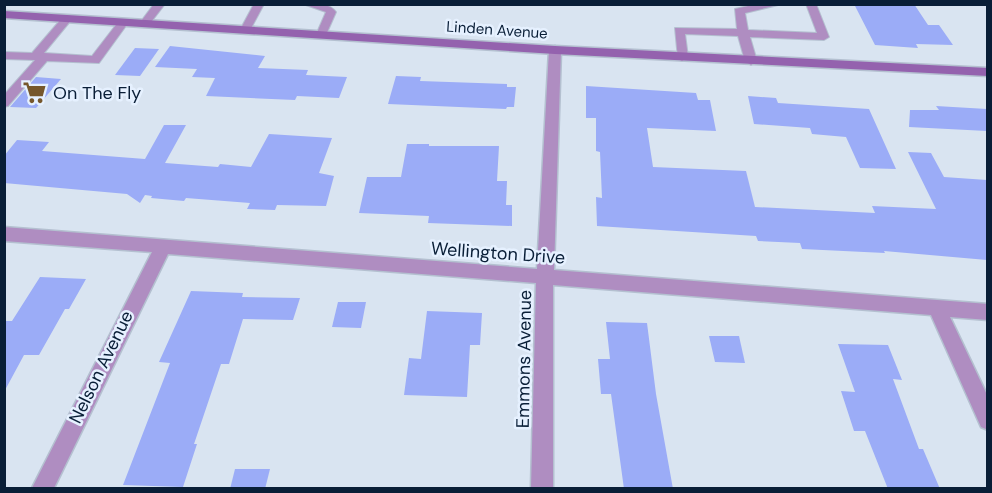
<svg xmlns="http://www.w3.org/2000/svg" width="992" height="493" viewBox="0 0 992 493" font-family="'DM Sans',sans-serif">
<style>
.building{fill:#9bacf7}
.lines{fill:none;stroke-linecap:round;stroke-linejoin:round}
.service-casing{stroke:#b4c0d0;stroke-width:2}
.minor-casing{stroke:#b4c0d0;stroke-width:3}
.secondary-casing{stroke:#b4c0d0;stroke-width:3}
.service{fill:#af8dc1;fill-rule:evenodd}
.minor{fill:#af8dc1;fill-rule:evenodd}
.secondary{fill:#9462ae;fill-rule:evenodd}
.labels{text-anchor:middle;stroke-width:5;stroke-linejoin:round;paint-order:stroke}
.far-street-label{font-size:15px;fill:#091e37;stroke:#e6f1ff}
.poi-label{font-size:18px;fill:#091e37;stroke:#e6f1ff;text-anchor:start}
.street-label{font-size:18px;fill:#091e37;stroke:#e6f1ff}
</style>
<rect width="100%" height="100%" fill="#d9e4f1"/>
<g class="building">
<polygon points="854,4 914,4 928,25 939,25 953,45 916,44 918,48 875,45"/>
<polygon points="170,46 265,56 258,68 308,70 306,75 347,77 339,98 297,96 295,100 206,96 215,78 192,77 197,69 155,67"/>
<polygon points="135,48 159,49 140,76 115,75"/>
<polygon points="396,76 421,77 420,81 507,84 507,87 516,87 514,107 507,107 506,109 388,104"/>
<polygon points="36,77 61,79 36,108 10,107"/>
<polygon points="586,86 696,93 698,100 710,100 716,131 647,128 653,167 746,171 755,207 875,213 872,206 936,209 908,152 931,153 944,177 987,180 987,260 884,251 885,253 802,249 800,243 758,241 756,236 597,226 596,197 602,198 600,152 596,151 596,118 586,118"/>
<polygon points="748,96 776,98 778,103 869,109 896,169 860,168 846,137 812,134 810,128 754,124"/>
<polygon points="936,106 987,109 987,131 909,127 910,110 939,110"/>
<polygon points="164,125 186,125 165,163 218,167 220,164 251,167 269,134 332,138 319,173 334,176 326,206 277,205 275,210 247,209 250,203 186,198 184,201 151,198 152,196 145,195 140,203 127,194 4,183 4,156 17,140 49,142 42,151 145,159"/>
<polygon points="407,144 429,144 429,146 499,146 497,181 507,181 506,205 512,205 512,226 428,223 429,216 359,213 367,177 401,177"/>
<polygon points="40,277 86,279 69,309 65,309 39,355 24,355 4,392 4,321 12,321"/>
<polygon points="191,291 243,293 242,297 300,298 293,320 243,319 229,364 221,364 194,444 197,444 183,487 123,485 170,363 159,362"/>
<polygon points="338,302 366,302 361,328 332,327"/>
<polygon points="427,311 482,313 480,345 470,345 467,397 404,395 409,358 421,359"/>
<polygon points="606,322 647,323 656,394 673,489 624,489 611,394 601,394 598,359 610,359"/>
<polygon points="709,336 739,336 745,363 715,362"/>
<polygon points="838,344 888,345 902,380 893,379 919,449 923,449 940,489 888,489 865,431 854,431 841,391 855,392"/>
<polygon points="235,469 270,469 265,489 230,489"/>
</g>
<g class="lines">
<defs>
<g id="service">
<polygon points="154,4 165,4 148,26 140,26 139,24"/>
<polygon points="254,4 264,4 249,32 241,32 240,30"/>
<path d="M303,4C315,4 328,2 336,12L325,37L321,38L316,35L326,12Z"/>
<polygon points="757,4 782,4 745,13 748,30 817,33 806,4 816,4 829,37 824,40 750,37 757,61 751,65 745,61 738,36 685,34 688,57 682,61 678,59 675,28 737,29 735,9"/>
<polygon points="67,16 72,19 44,53 92,56 119,21 123,20 128,23 99,63 47,61 8,106 4,107 4,95 35,60 4,59 4,52 32,53 63,17"/>
</g>
<polygon id="minor" points="555,46 561,50 554,270 988,304 988,320 950,317 988,397 988,430 981,427 931,315 553,285 553,488 531,488 536,283 168,254 54,488 32,488 152,252 4,241 4,227 537,269 549,50"/>
<polygon id="secondary" points="4,11 555,46 988,68 988,76 555,54 4,18"/>
</defs>
<use href="#service" class="service-casing"/>
<use href="#minor" class="minor-casing"/>
<use href="#secondary" class="secondary-casing"/>
<use href="#service" class="service"/>
<use href="#minor" class="minor"/>
<use href="#secondary" class="secondary"/>
</g>
<defs>
<symbol id="supermarket-bare" viewBox="-9 -9 18 18"><path d="M-6-5.5h2.5l.6 2H6L4.5 2H-2.5L-4.4-4H-6ZM-1.5 3.2a1.3 1.3 0 1 0 .1 0ZM3 3.2a1.3 1.3 0 1 0 .1 0Z" fill="#76572c" stroke="#e6f1ff" stroke-width="2.5" paint-order="stroke"/></symbol>
</defs>
<g fill-rule="evenodd">
<use href="#supermarket-bare" x="18" y="76" width="33" height="33"/>
</g>
<g class="labels">
<g class="far-street-label">
<text transform="translate(497 30) rotate(4)" y="5">Linden Avenue</text>
</g>
<g class="poi-label">
<text x="53" y="99">On The Fly</text>
</g>
<g class="street-label">
<text transform="translate(498 253) rotate(4)" y="6">Wellington Drive</text>
<text transform="translate(524 359) rotate(-89)" y="6">Emmons Avenue</text>
<text transform="translate(101 367) rotate(-64)" y="6">Nelson Avenue</text>
</g>
</g>
<rect width="992" height="493" fill="none" stroke="#091e37" stroke-width="12"/>
</svg>
